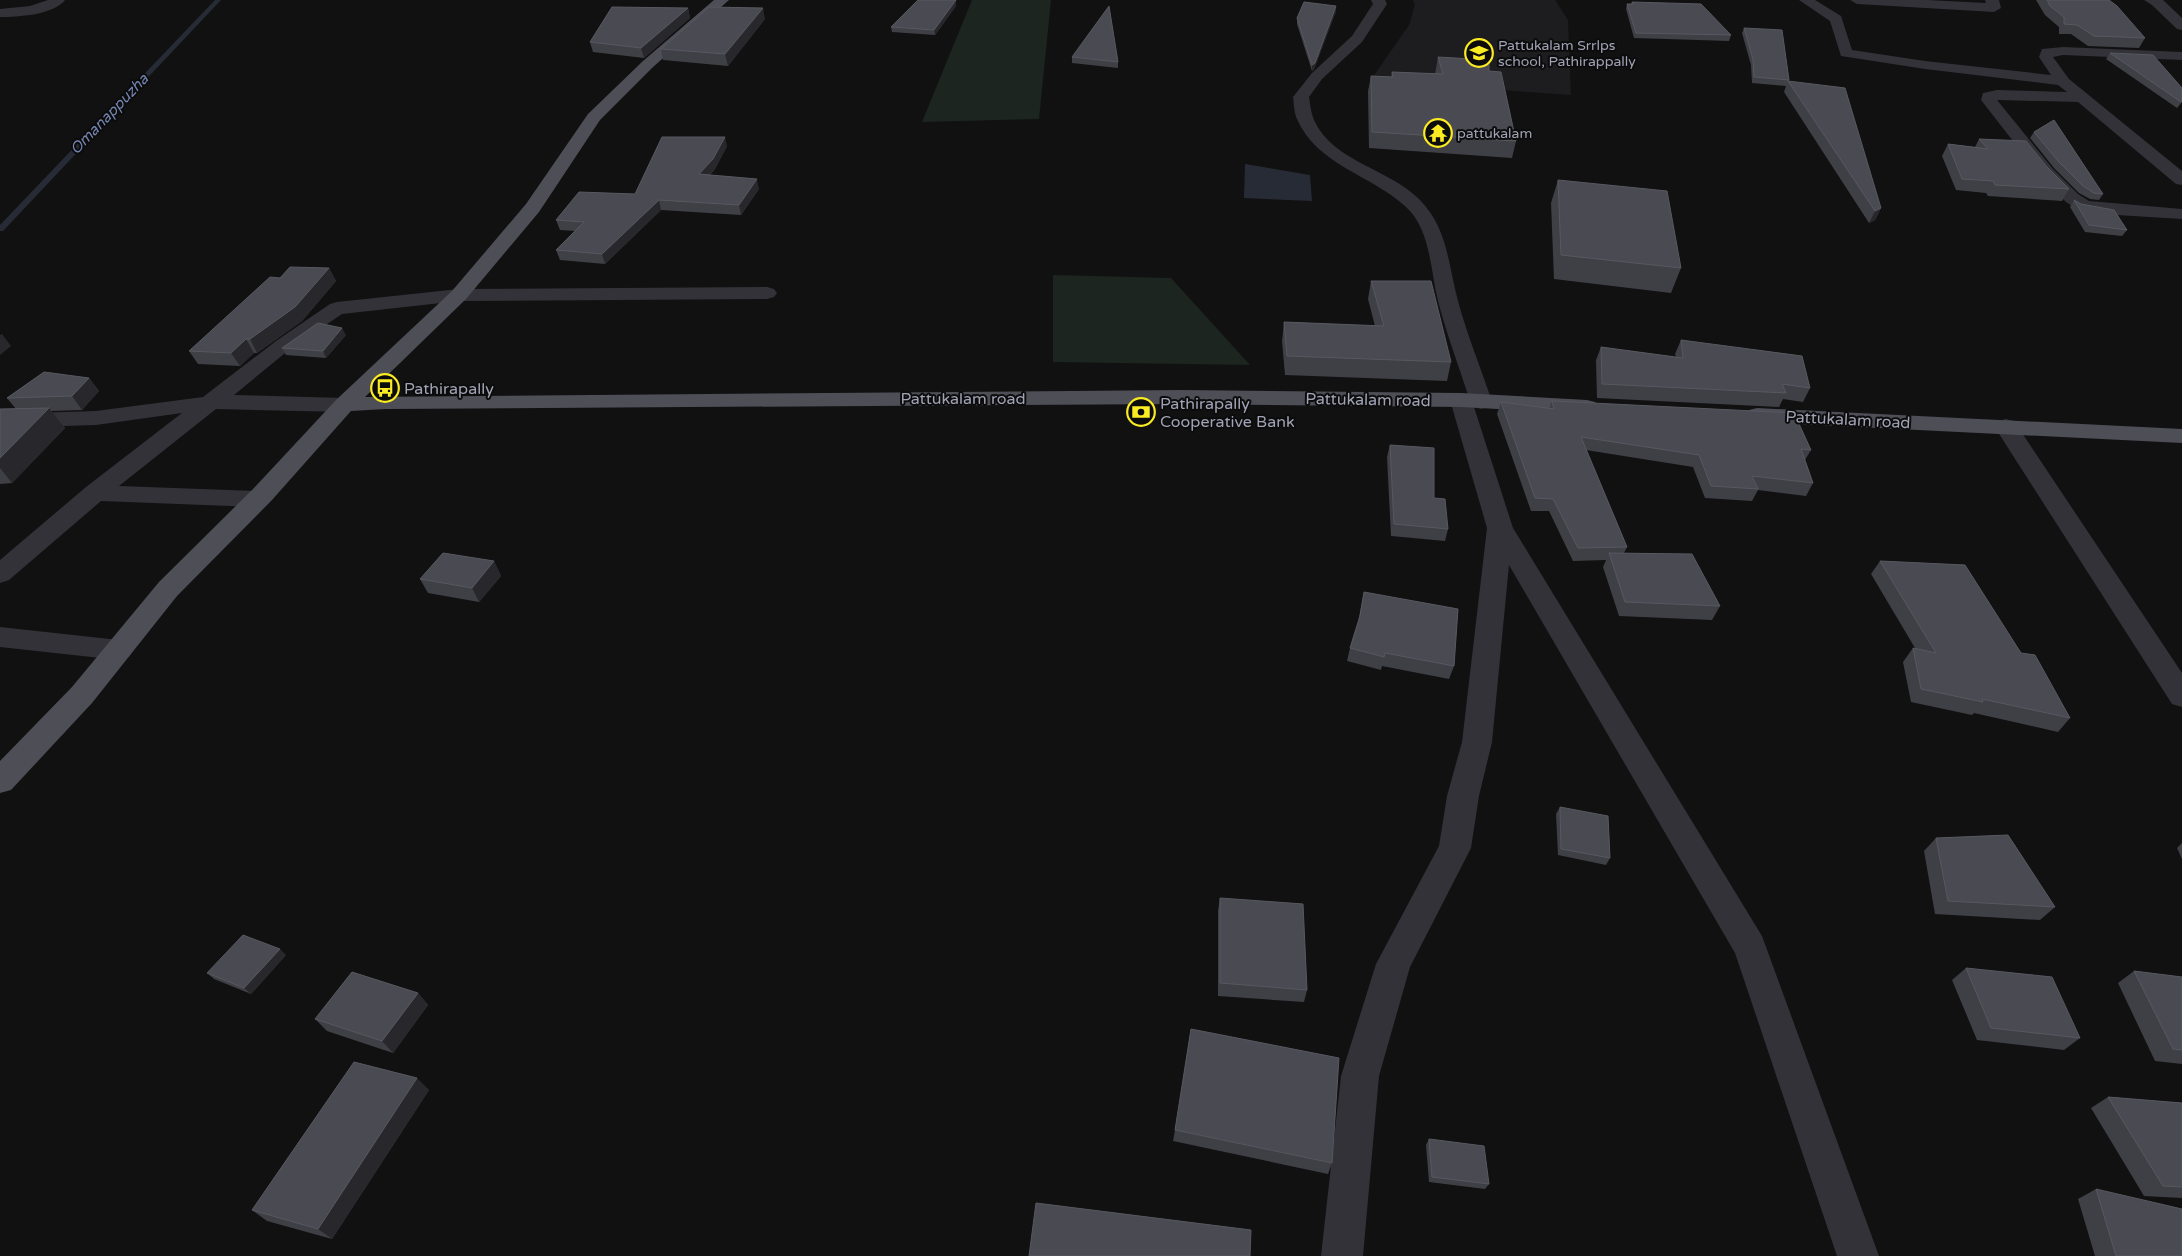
<svg xmlns="http://www.w3.org/2000/svg" width="2182" height="1256" viewBox="0 0 2182 1256" font-family="'Varela Round',sans-serif">
<style>
.built{fill:#1d1d1f}
.green{fill:#1d2520}
.water{fill:#272b36}
.lines{fill:none;stroke-linecap:round;stroke-linejoin:round}
.stream{fill:#272b36;fill-rule:evenodd}
.minor{fill:#323238;fill-rule:evenodd}
.major{fill:#4e4e57;fill-rule:evenodd}
.wall{fill:#3f3f46}
.shaded-wall{fill:#28282c}
.building{fill:#4a4a52;stroke:#585861}
.labels{text-anchor:middle;stroke-width:4;stroke-linejoin:round;paint-order:stroke}
.far-poi-label{font-size:14px;fill:#a1a2b4;stroke:#0c0c0d;text-anchor:start}
.far-water-label{font-size:15px;font-style:italic;fill:#7686b1;stroke:#0c0c0d}
.poi-label{font-size:16px;fill:#a1a2b4;stroke:#0c0c0d;text-anchor:start}
.street-label{font-size:16px;fill:#a1a2b4;stroke:#0c0c0d}
</style>
<rect width="100%" height="100%" fill="#111112"/>
<polygon class="built" points="1413,0 1555,0 1568,20 1571,95 1370,81 1409,25 1415,5"/>
<g class="green">
<polygon points="972,0 1051,0 1039,119 922,122"/>
<polygon points="1053,275 1171,278 1250,365 1053,362"/>
</g>
<polygon class="water" points="1245,164 1310,175 1312,201 1244,198"/>
<g class="lines">
<polygon class="stream" points="215,0 221,0 3,231 0,231 0,225"/>
<g class="minor">
<path d="M48,0H65C53,15 18,17 0,17V9L30,6Z"/>
<path d="M1371,0H1385L1387,4L1362,42L1322,79L1309,97C1310,104 1311,113 1314,120C1333,162 1388,168 1419,199C1448,228 1448,264 1458,301C1467,335 1481,368 1492,402L1489,407L1481,409L1474,407L1513,528L1762,936L1879,1256H1837L1735,953L1509,565L1492,742L1479,796L1471,848L1410,967L1379,1076L1363,1256H1321L1341,1076L1376,964L1439,846L1447,796L1462,742L1487,528L1450,400L1453,395L1461,393L1468,395C1458,364 1446,332 1438,301C1430,269 1431,229 1405,206C1371,175 1317,165 1297,119C1294,113 1294,104 1293,97L1312,73L1352,36L1373,4Z"/>
<polygon points="1799,0 1815,0 1841,16 1852,50 1925,61 2051,75 2039,57 2042,49 2063,47 2182,52 2182,60 2063,55 2053,57 2069,79 2182,171 2182,185 2176,184 2078,102 1997,100 2053,169 2078,194 2089,201 2182,209 2182,219 2100,214 2077,209 2066,202 2041,177 1981,100 1983,93 1997,90 2067,92 2058,85 1925,69 1841,56 1830,21"/>
<polygon points="1850,0 1927,0 1986,3 1985,0 1999,0 2001,8 1994,12 1857,4"/>
<polygon points="2144,0 2163,0 2182,18 2182,30 2177,29 2152,5"/>
<polygon points="767,287 774,289 777,293 774,297 767,299 459,301 342,314 290,349 234,395 344,398 352,400 355,405 352,410 344,412 216,409 119,486 258,491 267,493 270,499 267,505 258,507 101,501 9,580 0,583 0,560 86,487 182,413 96,425 0,428 0,414 96,411 203,397 276,341 330,304 337,302 459,289"/>
<polygon points="2006,419 2014,421 2182,673 2182,707 2172,704 1994,426 1998,421"/>
<polygon points="0,627 119,640 129,643 133,650 129,657 119,660 0,647"/>
</g>
<g class="major">
<polygon points="714,0 729,0 653,67 600,120 539,212 466,299 365,397 1181,390 1461,393 1587,400 1595,402 1598,407 1595,412 1587,414 1461,407 1181,404 386,409 351,411 272,500 177,596 92,703 11,790 0,793 0,761 72,687 159,582 254,488 336,400 452,291 526,204 588,114 643,61"/>
<polygon points="1757,408 2182,429 2182,443 1757,422 1749,420 1746,415 1749,410"/>
</g>
</g>
<g class="wall">
<polygon points="2036,0 2109,0 2145,38 2139,48 2088,46 2071,34 2059,34 2059,27 2045,15"/>
<polygon points="1632,2 1731,35 1729,41 1634,38 1626,9 1627,4 1631,4"/>
<polygon points="956,6 935,35 892,32 891,27"/>
<polygon points="688,8 690,18 644,58 593,52 590,42"/>
<polygon points="1336,11 1314,69 1312,71 1297,24 1297,18"/>
<polygon points="765,19 728,66 663,60 661,49"/>
<polygon points="1744,28 1789,80 1789,81 1881,208 1875,220 1869,223 1784,92 1786,86 1752,83 1751,65 1742,33"/>
<polygon points="2110,53 2182,88 2182,102 2177,108 2106,59"/>
<polygon points="1072,57 1118,62 1118,68 1072,63"/>
<polygon points="1438,57 1489,71 1516,141 1512,158 1369,148 1368,91 1371,76 1391,77 1392,72 1435,74"/>
<polygon points="2034,132 2103,194 2099,200 2090,199 2079,193 2054,168 2030,138"/>
<polygon points="1979,139 2047,167 2069,189 2062,201 1988,196 1986,193 1956,190 1942,156 1948,144 1975,147"/>
<polygon points="727,146 715,169 710,175 759,189 741,215 661,210 605,264 560,260 556,250 575,231 560,230 556,220 635,194"/>
<polygon points="1558,180 1681,268 1671,293 1554,279 1551,203"/>
<polygon points="2074,200 2127,230 2122,236 2085,232 2070,207"/>
<polygon points="329,268 336,281 302,321 257,353 254,353 240,366 198,364 189,351 280,278"/>
<polygon points="1371,281 1451,362 1447,381 1285,375 1282,341 1284,322 1375,326 1368,299"/>
<polygon points="346,335 326,358 286,355 282,348"/>
<polygon points="1681,340 1810,388 1803,402 1783,399 1779,407 1597,398 1596,360 1601,347 1676,357 1675,354"/>
<polygon points="89,378 99,391 82,410 51,411 65,428 12,483 0,484 0,409 16,409 7,398"/>
<polygon points="1552,401 1811,450 1805,460 1813,483 1806,496 1758,490 1752,501 1705,498 1693,467 1586,450 1627,547 1624,553 1720,606 1712,620 1619,616 1603,567 1606,560 1573,561 1549,511 1531,511 1497,414 1501,402 1549,409"/>
<polygon points="1390,445 1434,498 1448,529 1445,541 1391,536 1387,457"/>
<polygon points="494,561 501,576 479,602 428,593 420,579"/>
<polygon points="1880,561 2021,653 2070,718 2058,732 1974,713 1972,715 1911,702 1903,662 1913,648 1915,648 1871,574"/>
<polygon points="1364,592 1454,666 1449,679 1382,666 1381,670 1347,661 1350,648 1358,622"/>
<polygon points="1560,807 1610,858 1606,865 1558,855 1556,814"/>
<polygon points="1936,838 2055,907 2040,920 1935,914 1924,851"/>
<polygon points="2182,843 2182,859 2177,848"/>
<polygon points="1220,898 1307,990 1304,1002 1218,996 1218,911"/>
<polygon points="286,955 251,994 214,979 207,973"/>
<polygon points="1966,968 2080,1038 2064,1050 1977,1040 1952,980"/>
<polygon points="2134,971 2182,977 2182,1064 2155,1061 2118,983"/>
<polygon points="418,993 428,1005 393,1053 327,1031 315,1019"/>
<polygon points="429,1090 332,1239 267,1221 252,1210"/>
<polygon points="2108,1097 2182,1103 2182,1198 2144,1196 2091,1108"/>
<polygon points="1175,1130 1332,1163 1328,1174 1173,1141"/>
<polygon points="1429,1139 1489,1184 1485,1189 1429,1182 1426,1145"/>
<polygon points="2096,1189 2182,1256 2095,1256 2078,1199"/>
</g>
<g class="shaded-wall">
<polygon points="956,0 956,6 935,35 934,30"/>
<polygon points="1336,6 1336,11 1314,69 1312,71 1312,65"/>
<polygon points="688,8 690,18 644,58 641,48"/>
<polygon points="763,8 765,19 728,66 725,54"/>
<polygon points="725,137 727,146 715,169 702,183 699,174"/>
<polygon points="757,179 759,189 741,215 739,205"/>
<polygon points="659,200 661,210 605,264 602,254"/>
<polygon points="1881,208 1875,220 1869,223 1875,211"/>
<polygon points="329,268 336,281 302,321 257,353 250,339"/>
<polygon points="342,328 346,335 326,358 323,351"/>
<polygon points="2,334 11,346 0,355 0,335"/>
<polygon points="246,339 254,353 240,366 231,353"/>
<polygon points="89,378 99,391 82,410 72,396"/>
<polygon points="49,408 65,428 12,483 0,468 0,458"/>
<polygon points="494,561 501,576 479,602 472,588"/>
<polygon points="280,949 286,955 251,994 244,988"/>
<polygon points="418,993 428,1005 393,1053 382,1041"/>
<polygon points="417,1078 429,1090 332,1239 318,1229"/>
</g>
<g class="building">
<polygon points="918,0 956,0 934,30 891,27"/>
<polygon points="2047,0 2109,0 2117,6 2145,38 2094,36 2077,25 2064,24 2064,17 2050,6"/>
<polygon points="1304,2 1336,6 1315,63 1312,65 1297,18"/>
<polygon points="1632,2 1701,4 1731,35 1636,33 1627,4 1633,4"/>
<polygon points="1109,6 1118,62 1072,57"/>
<polygon points="612,7 688,8 641,48 590,42"/>
<polygon points="709,7 763,8 725,54 661,49"/>
<polygon points="1744,28 1782,30 1789,80 1754,77 1753,59"/>
<polygon points="2110,53 2153,55 2182,88 2182,101 2181,102"/>
<polygon points="1438,57 1489,60 1489,71 1501,72 1516,141 1372,132 1371,76 1393,77 1392,72 1443,74"/>
<polygon points="1788,81 1845,88 1881,208 1875,211"/>
<polygon points="2054,120 2103,194 2094,193 2083,186 2058,161 2034,132"/>
<polygon points="662,137 725,137 713,159 699,174 757,179 739,205 659,200 602,254 556,250 584,222 556,220 579,192 635,194"/>
<polygon points="1979,139 2026,141 2047,167 2069,189 1995,185 1993,181 1962,179 1948,144 1988,149"/>
<polygon points="1558,180 1667,191 1681,268 1561,255"/>
<polygon points="2074,200 2081,204 2114,210 2127,230 2089,225"/>
<polygon points="290,267 329,268 295,307 250,339 246,339 231,353 189,351 270,277 280,278"/>
<polygon points="1371,281 1431,281 1451,362 1287,356 1284,322 1384,326"/>
<polygon points="318,323 342,328 323,351 282,348"/>
<polygon points="1681,340 1802,356 1810,388 1782,384 1786,393 1602,384 1601,347 1683,358"/>
<polygon points="44,372 89,378 72,396 7,398"/>
<polygon points="1552,401 1794,413 1811,450 1801,449 1813,483 1752,476 1758,489 1711,486 1699,455 1581,437 1627,547 1578,548 1553,499 1535,498 1501,402 1554,409"/>
<polygon points="49,408 0,458 0,409"/>
<polygon points="1390,445 1434,448 1434,498 1445,499 1448,529 1394,524"/>
<polygon points="443,553 494,561 472,588 420,579"/>
<polygon points="1609,553 1692,554 1720,606 1625,602"/>
<polygon points="1880,561 1965,565 2021,653 2035,655 2070,718 1982,699 1983,702 1921,689 1913,648 1936,653"/>
<polygon points="1364,592 1458,609 1454,666 1385,653 1384,657 1350,648 1360,616"/>
<polygon points="1560,807 1608,816 1610,858 1561,849"/>
<polygon points="2008,835 2055,907 1948,901 1936,838"/>
<polygon points="1220,898 1303,904 1307,990 1220,983"/>
<polygon points="243,935 280,949 244,988 207,973"/>
<polygon points="1966,968 2052,977 2080,1038 1991,1028"/>
<polygon points="2134,971 2182,977 2182,1050 2173,1049"/>
<polygon points="352,972 418,993 382,1041 315,1019"/>
<polygon points="1191,1029 1339,1058 1332,1163 1175,1130"/>
<polygon points="354,1062 417,1078 318,1229 252,1210"/>
<polygon points="2108,1097 2182,1103 2182,1187 2163,1186"/>
<polygon points="1429,1139 1484,1146 1489,1184 1432,1177"/>
<polygon points="2096,1189 2182,1209 2182,1256 2116,1256"/>
<polygon points="1036,1203 1251,1230 1250,1256 1029,1256"/>
</g>
<defs>
<symbol id="school-ring" viewBox="-11 -11 22 22"><circle r="9.5" fill="#0c0c0d" stroke="#faeb22" stroke-width="1.5"/><path d="M0-5L7-2L0 1L-7-2ZM-4 1L0 2.5L4 1V4Q0 6-4 4Z" fill="#faeb22"/></symbol>
<symbol id="temple-ring" viewBox="-11 -11 22 22"><circle r="9.5" fill="#0c0c0d" stroke="#faeb22" stroke-width="1.5"/><path d="M0-6L5-2H3V0L6.5 2.5H4V6H1.5V3h-3V6H-4V2.5H-6.5L-3 0V-2H-5Z" fill="#faeb22"/></symbol>
<symbol id="bus-ring" viewBox="-11 -11 22 22"><circle r="9.5" fill="#0c0c0d" stroke="#faeb22" stroke-width="1.5"/><path d="M-5-6H5V4H4V6H2V4H-2V6H-4V4H-5ZM-3.5-4V0h7V-4ZM-3.5 1.2v1.5H-2V1.2ZM2 1.2v1.5H3.5V1.2Z" fill="#faeb22"/></symbol>
<symbol id="bank-ring" viewBox="-11 -11 22 22"><circle r="9.5" fill="#0c0c0d" stroke="#faeb22" stroke-width="1.5"/><path d="M-6-4H6V4H-6ZM0-2.3a2.3 2.3 0 1 0 0 4.6a2.3 2.3 0 1 0 0-4.6Z" fill="#faeb22"/></symbol>
</defs>
<g fill-rule="evenodd">
<use href="#school-ring" x="1463" y="37" width="32" height="32"/>
<use href="#temple-ring" x="1422" y="117" width="32" height="32"/>
<use href="#bus-ring" x="369" y="372" width="32" height="32"/>
<use href="#bank-ring" x="1125" y="396" width="32" height="32"/>
</g>
<g class="labels">
<g class="far-poi-label">
<text x="1498" y="50">Pattukalam Srrlps<tspan x="1498" dy="16">school, Pathirappally</tspan></text>
<text x="1457" y="138">pattukalam</text>
</g>
<g class="far-water-label">
<text transform="translate(109 114) rotate(-46)" y="5">Omanappuzha</text>
</g>
<g class="poi-label">
<text x="404" y="394">Pathirapally</text>
<text x="1160" y="409">Pathirapally<tspan x="1160" dy="18">Cooperative Bank</tspan></text>
</g>
<g class="street-label">
<text x="963" y="404">Pattukalam road</text>
<text transform="translate(1368 399) rotate(1)" y="6">Pattukalam road</text>
<text transform="translate(1848 419) rotate(3)" y="6">Pattukalam road</text>
</g>
</g>
</svg>
